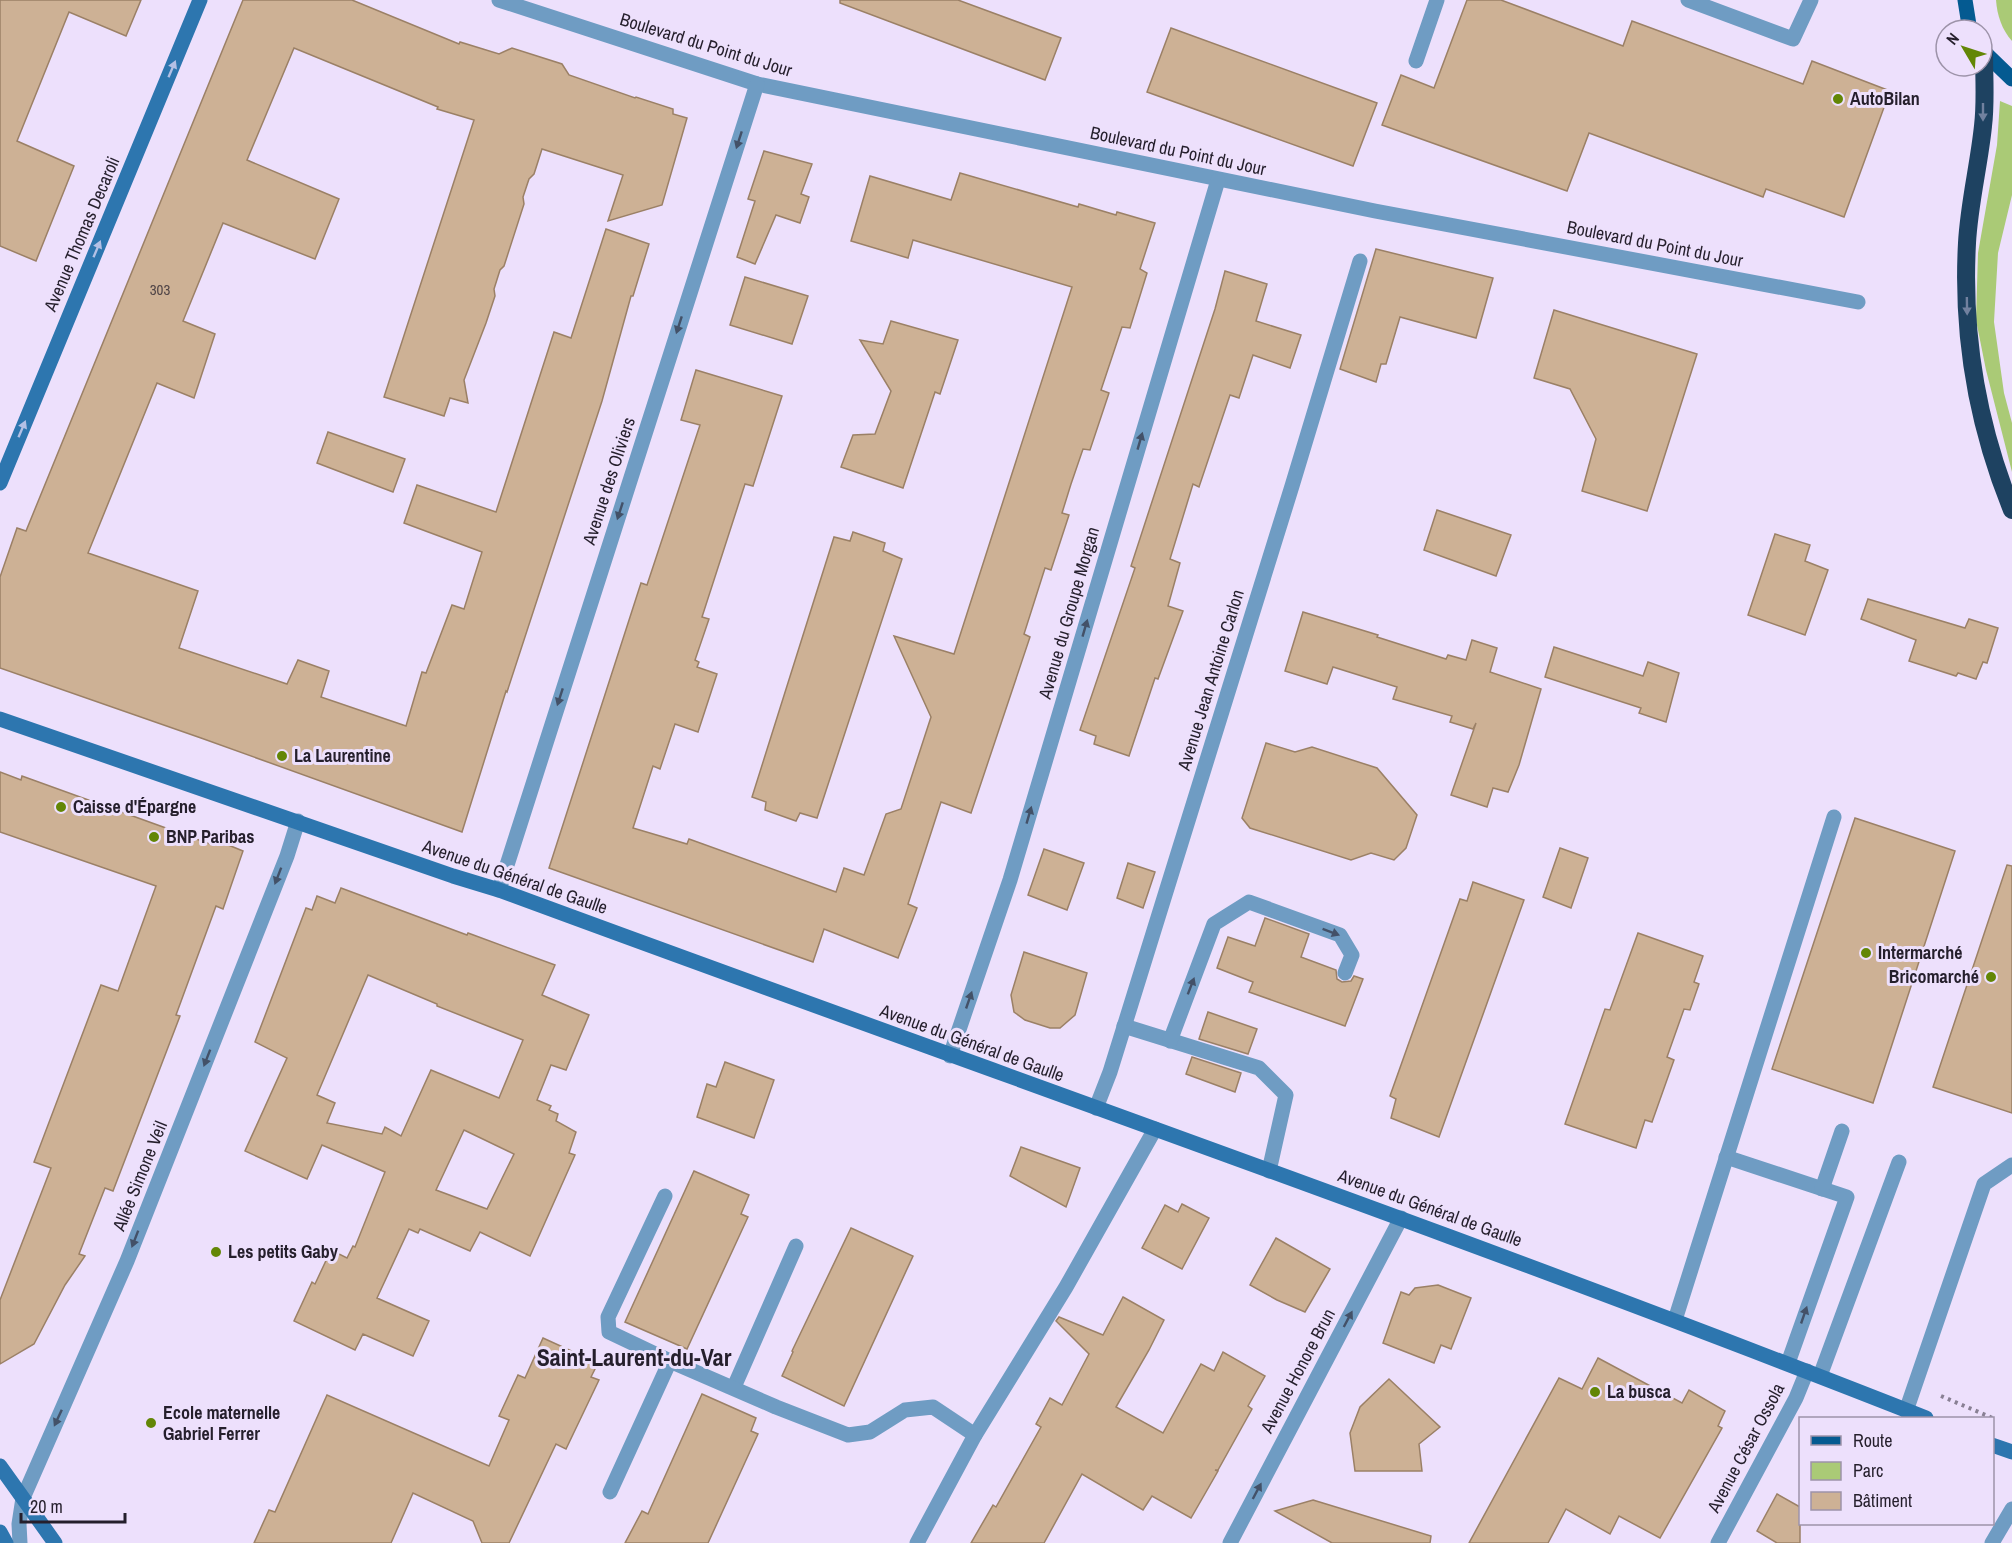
<svg xmlns="http://www.w3.org/2000/svg" width="2012" height="1543" viewBox="0 0 2012 1543" font-family="'Archivo Narrow',sans-serif">
<style>
.green{fill:#aaca76}
.building{fill:#cdb195;stroke:#9b8066;stroke-width:1.5;fill-rule:evenodd}
.lines{fill:none;stroke-linecap:round;stroke-linejoin:round}
.path{stroke:#898094;stroke-width:4;stroke-dasharray:3 4.5;stroke-linecap:butt}
.lane{stroke:#6f9cc3;stroke-width:15}
.street{stroke:#6f9cc3;stroke-width:15}
.secondary{stroke:#2d76af;stroke-width:15}
.primary{stroke:#045a91;stroke-width:15}
.highway{stroke:#1e4261;stroke-width:18}
.oneway{fill:#b3c0e5}
.oneway2{fill:#71819f}
.oneway3{fill:#435168}
.poi-dot{fill:#638606;stroke:#ede0fc;stroke-width:2}
.labels{text-anchor:middle;stroke-width:6;stroke-linejoin:round;paint-order:stroke}
.number-label{font-size:15px;fill:#4f4446}
.street-label{font-size:18px;fill:#251f2c;stroke:#ede0fc}
.poi-label{font-size:18px;font-weight:bold;fill:#251f2c;stroke:#ede0fc;text-anchor:start}
.district-label{font-size:24px;font-weight:bold;fill:#251f2c;stroke:#ede0fc}
</style>
<rect width="100%" height="100%" fill="#ede0fc"/>
<g class="green">
<path d="M1996,0H2012V41C2002,30 1997,15 1996,0Z"/>
<polygon points="2000,101 2012,106 2012,195 1998,253 1994,322 2004,393 2012,423 2012,472 1986,370 1976,320 1978,253 1997,145"/>
</g>
<g class="building">
<polygon points="0,0 141,0 126,36 69,12 17,141 74,166 36,261 0,246"/>
<polygon points="243,0 352,0 459,44 460,42 499,54 512,48 562,64 569,75 635,98 636,97 673,109 673,114 687,118 662,205 608,221 623,175 542,149 534,174 529,179 523,197 524,204 504,266 500,270 494,289 495,296 486,323 464,380 468,403 450,398 444,416 384,397 474,120 437,109 438,107 294,48 247,160 339,199 315,259 223,223 183,321 215,334 194,398 157,383 88,553 198,591 179,648 287,684 298,660 329,671 321,697 406,726 422,672 426,673 452,605 464,609 482,552 404,523 417,485 496,512 554,332 571,338 606,229 649,244 633,296 631,296 602,401 507,692 506,691 462,832 201,738 0,668 0,577 17,528 26,531"/>
<polygon points="840,0 958,0 1061,38 1045,80 840,3"/>
<polygon points="1467,0 1501,0 1623,46 1632,21 1803,84 1812,61 1890,91 1844,217 1766,189 1763,197 1589,133 1567,191 1382,125 1401,75 1434,88"/>
<polygon points="1171,28 1377,103 1353,166 1147,92"/>
<polygon points="764,151 812,164 801,194 809,197 800,223 776,215 755,264 737,257 755,201 748,199"/>
<polygon points="960,173 1078,207 1079,204 1116,215 1117,212 1155,223 1140,269 1147,273 1130,328 1122,327 1101,390 1109,393 1090,450 1083,449 1071,484 1062,513 1069,515 1051,570 1045,568 1024,634 1030,637 971,813 941,802 908,904 917,908 898,958 824,929 813,962 549,868 641,583 647,585 700,425 681,420 696,370 782,396 753,486 745,484 702,617 709,619 695,660 699,662 697,667 717,674 698,732 675,724 660,769 653,766 633,828 687,844 689,839 836,892 844,868 864,875 886,814 901,809 931,717 894,636 954,654 1072,287 913,240 908,258 851,241 870,176 951,200"/>
<polygon points="1376,249 1493,278 1476,338 1400,317 1386,364 1381,364 1376,382 1340,369"/>
<polygon points="1225,271 1267,284 1256,321 1301,335 1290,368 1253,355 1239,398 1230,395 1199,487 1193,484 1170,559 1180,563 1168,606 1183,611 1158,679 1155,678 1129,756 1094,744 1096,736 1080,730 1135,568 1131,566 1215,309"/>
<polygon points="745,277 808,296 792,344 730,325"/>
<polygon points="1554,310 1697,354 1647,511 1582,491 1596,439 1570,389 1534,378"/>
<polygon points="891,321 958,340 940,394 935,392 903,488 841,467 853,435 875,434 891,391 860,340 883,344"/>
<polygon points="328,432 405,459 393,492 317,463"/>
<polygon points="1437,510 1511,535 1496,576 1424,550"/>
<polygon points="853,532 885,543 883,551 902,559 817,818 800,813 796,821 765,810 766,802 752,797 834,537 850,541"/>
<polygon points="1775,534 1810,545 1805,561 1828,570 1805,635 1748,615"/>
<polygon points="1868,599 1965,628 1969,619 1998,628 1987,663 1983,662 1976,679 1958,673 1956,676 1909,661 1916,640 1861,619"/>
<polygon points="1303,612 1378,635 1377,637 1446,659 1448,655 1466,660 1472,640 1497,648 1490,672 1541,689 1519,765 1508,792 1493,788 1487,807 1451,795 1476,723 1473,729 1450,722 1452,716 1393,699 1397,687 1333,667 1327,684 1285,671"/>
<polygon points="1554,647 1643,676 1648,662 1679,673 1666,722 1639,713 1641,708 1545,677"/>
<polygon points="1266,743 1295,752 1312,747 1377,768 1417,815 1406,848 1394,860 1371,853 1351,860 1250,828 1242,818"/>
<polygon points="0,772 21,780 22,776 213,845 216,840 243,851 223,909 216,906 176,1015 180,1016 113,1191 105,1188 79,1254 85,1256 65,1285 34,1344 0,1364 0,1300 51,1168 34,1162 101,985 118,991 156,886 0,832"/>
<polygon points="1855,818 1955,851 1873,1103 1772,1069"/>
<polygon points="1560,848 1588,858 1571,908 1543,897"/>
<polygon points="1044,849 1084,863 1067,910 1028,895"/>
<polygon points="1128,863 1155,872 1143,908 1117,898"/>
<polygon points="2007,865 2012,866 2012,1113 1933,1087"/>
<polygon points="1473,882 1524,900 1439,1137 1391,1118 1396,1099 1390,1096 1460,899 1467,901"/>
<path d="M341,888L467,935L468,933L555,965L542,995L589,1015L566,1070L551,1065L537,1100L551,1106L549,1110L558,1114L556,1121L576,1132L569,1153L575,1155L530,1256L480,1232L470,1251L420,1229L418,1233L409,1229L377,1298L429,1321L413,1356L363,1334L355,1350L294,1321L312,1282L315,1284L331,1250L347,1258L353,1246L355,1247L385,1172L322,1145L307,1179L245,1151L287,1058L255,1042L306,908L312,910L317,896L335,903ZM368,975L437,1004V1006L523,1040L499,1098L431,1070L401,1136L385,1127L382,1134L327,1123L335,1103L317,1095ZM464,1130L514,1154L487,1209L436,1190Z"/>
<polygon points="1265,918 1309,934 1301,957 1336,970 1337,979 1342,982 1351,981 1354,976 1363,979 1345,1026 1249,992 1253,982 1217,968 1228,937 1255,946"/>
<polygon points="1638,933 1703,956 1694,982 1699,984 1690,1010 1684,1009 1667,1057 1674,1060 1652,1122 1645,1120 1636,1148 1565,1124 1605,1009 1610,1010"/>
<polygon points="1024,952 1087,973 1075,1015 1060,1028 1050,1028 1025,1020 1014,1012 1011,995"/>
<polygon points="1208,1012 1257,1029 1248,1054 1199,1039"/>
<polygon points="1192,1057 1241,1073 1235,1092 1186,1074"/>
<polygon points="725,1062 774,1080 754,1138 697,1117 707,1084 716,1087"/>
<polygon points="1021,1147 1080,1168 1066,1207 1010,1176"/>
<polygon points="694,1171 749,1195 741,1214 748,1217 687,1349 625,1322"/>
<polygon points="1182,1204 1209,1218 1182,1269 1142,1248 1165,1205 1178,1212"/>
<polygon points="851,1228 913,1256 844,1406 782,1376 793,1352 792,1351"/>
<polygon points="1276,1238 1330,1269 1305,1312 1277,1300 1250,1285"/>
<polygon points="1438,1285 1471,1298 1451,1349 1441,1345 1434,1363 1383,1343 1401,1292 1409,1295 1415,1288"/>
<polygon points="1123,1297 1164,1320 1149,1350 1116,1407 1163,1433 1201,1364 1214,1371 1223,1352 1265,1376 1248,1406 1252,1409 1218,1470 1215,1470 1218,1471 1191,1518 1152,1496 1143,1510 1082,1474 1044,1543 971,1543 993,1505 996,1507 1041,1427 1036,1424 1050,1398 1062,1405 1089,1354 1056,1321 1059,1317 1103,1335"/>
<polygon points="543,1338 598,1363 591,1377 599,1380 566,1449 556,1444 509,1543 482,1543 473,1521 413,1493 391,1543 254,1543 269,1510 275,1512 327,1395 489,1466 509,1420 499,1416 518,1375 525,1378"/>
<polygon points="1598,1358 1682,1403 1689,1390 1725,1411 1718,1426 1722,1428 1660,1538 1619,1516 1610,1534 1566,1509 1548,1543 1469,1543 1559,1378 1582,1389"/>
<polygon points="1389,1379 1440,1427 1419,1444 1422,1471 1355,1471 1350,1433 1360,1407"/>
<polygon points="702,1394 756,1418 751,1431 758,1434 708,1543 625,1543 642,1511 648,1514"/>
<polygon points="1777,1494 1800,1507 1800,1543 1777,1543 1757,1531"/>
<polygon points="1313,1500 1431,1536 1430,1543 1332,1543 1275,1511"/>
</g>
<g class="lines">
<polyline class="path" points="1941,1396 1995,1419"/>
<g class="lane">
<polyline points="1688,0 1793,39 1811,0"/>
<polyline points="1124,1026 1259,1068 1286,1095 1269,1171"/>
<polyline points="1170,1041 1214,924 1249,902 1340,935 1352,955 1345,973"/>
<polyline points="1726,1157 1847,1197 1788,1363"/>
<polyline points="1822,1189 1842,1131"/>
<polyline points="665,1196 608,1317 609,1332 670,1361"/>
<polyline points="1675,1320 1834,817"/>
<polyline points="1820,1376 1899,1162"/>
<polyline points="734,1387 796,1246"/>
<polyline points="1906,1411 1984,1184 2012,1165"/>
<polyline points="610,1492 670,1361 776,1407 848,1435 870,1432 905,1410 933,1407 975,1435"/>
</g>
<g class="street">
<polyline points="499,0 757,84 1375,211 1858,302"/>
<polyline points="1416,61 1437,0"/>
<polyline points="499,890 757,84"/>
<polyline points="950,1056 1010,880 1218,180"/>
<polyline points="1096,1108 1110,1072 1292,486 1360,261"/>
<polyline points="20,1543 19,1524 23,1498 127,1261 287,856 298,821"/>
<polyline points="917,1543 975,1435 1066,1287 1155,1129"/>
<polyline points="1230,1543 1401,1218"/>
<polyline points="1718,1543 1796,1398 1807,1371"/>
<polyline points="1992,1543 2012,1509"/>
</g>
<g class="secondary">
<polyline points="0,483 200,0"/>
<path d="M0,719L453,876L499,890C975,1066 1454,1232 1926,1418"/>
<polyline points="1992,1445 2012,1452"/>
<polyline points="0,1466 55,1543"/>
<polyline points="0,1532 6,1543"/>
</g>
<g class="primary">
<polyline points="1965,0 1969,25 1972,30"/>
<polyline points="1982,50 2012,79"/>
</g>
<path class="highway" d="M1984,53C1984,77 1986,102 1983,126C1979,165 1969,204 1967,243C1962,335 1977,424 2012,510"/>
</g>
<defs><path id="oneway-solid" d="M-6-.8H1V-3.2L6.5 0L1 3.2V.8H-6Z" transform="scale(1.5)"/></defs>
<g class="oneway">
<use href="#oneway-solid" transform="translate(172 69) rotate(-67)"/>
<use href="#oneway-solid" transform="translate(97 249) rotate(-67)"/>
<use href="#oneway-solid" transform="translate(22 429) rotate(-67)"/>
</g>
<g class="oneway2">
<use href="#oneway-solid" transform="translate(1983 112) rotate(90)"/>
<use href="#oneway-solid" transform="translate(1967 306) rotate(89)"/>
</g>
<g class="oneway3">
<use href="#oneway-solid" transform="translate(739 140) rotate(108)"/>
<use href="#oneway-solid" transform="translate(679 325) rotate(108)"/>
<use href="#oneway-solid" transform="translate(1140 441) rotate(-74)"/>
<use href="#oneway-solid" transform="translate(620 511) rotate(108)"/>
<use href="#oneway-solid" transform="translate(1085 628) rotate(-74)"/>
<use href="#oneway-solid" transform="translate(560 697) rotate(108)"/>
<use href="#oneway-solid" transform="translate(1029 815) rotate(-74)"/>
<use href="#oneway-solid" transform="translate(278 876) rotate(111)"/>
<use href="#oneway-solid" transform="translate(1331 932) rotate(21)"/>
<use href="#oneway-solid" transform="translate(1191 986) rotate(-69)"/>
<use href="#oneway-solid" transform="translate(969 1000) rotate(-71)"/>
<use href="#oneway-solid" transform="translate(207 1058) rotate(111)"/>
<use href="#oneway-solid" transform="translate(135 1239) rotate(111)"/>
<use href="#oneway-solid" transform="translate(1804 1315) rotate(-71)"/>
<use href="#oneway-solid" transform="translate(1348 1319) rotate(-62)"/>
<use href="#oneway-solid" transform="translate(58 1418) rotate(115)"/>
<use href="#oneway-solid" transform="translate(1257 1491) rotate(-62)"/>
</g>
<g class="poi-dot">
<circle cx="1838" cy="99" r="6"/>
<circle cx="282" cy="756" r="6"/>
<circle cx="61" cy="807" r="6"/>
<circle cx="154" cy="837" r="6"/>
<circle cx="1866" cy="953" r="6"/>
<circle cx="1991" cy="977" r="6"/>
<circle cx="216" cy="1252" r="6"/>
<circle cx="1595" cy="1392" r="6"/>
<circle cx="151" cy="1423" r="6"/>
</g>
<g class="labels">
<g class="number-label">
<text x="160" y="295">303</text>
</g>
<g class="street-label">
<text transform="translate(706 45) rotate(17)" y="6">Boulevard du Point du Jour</text>
<text transform="translate(1178 151) rotate(12)" y="6">Boulevard du Point du Jour</text>
<text transform="translate(82 234) rotate(-67)" y="6">Avenue Thomas Decaroli</text>
<text transform="translate(1655 244) rotate(11)" y="6">Boulevard du Point du Jour</text>
<text transform="translate(609 481) rotate(-72)" y="6">Avenue des Oliviers</text>
<text transform="translate(1069 613) rotate(-74)" y="6">Avenue du Groupe Morgan</text>
<text transform="translate(1211 680) rotate(-73)" y="6">Avenue Jean Antoine Carlon</text>
<text transform="translate(515 877) rotate(19)" y="6">Avenue du Général de Gaulle</text>
<text transform="translate(972 1043) rotate(20)" y="6">Avenue du Général de Gaulle</text>
<text transform="translate(140 1176) rotate(-68)" y="6">Allée Simone Veil</text>
<text transform="translate(1430 1208) rotate(20)" y="6">Avenue du Général de Gaulle</text>
<text transform="translate(1298 1371) rotate(-62)" y="6">Avenue Honore Brun</text>
<text transform="translate(1746 1448) rotate(-62)" y="6">Avenue César Ossola</text>
</g>
<g class="poi-label">
<text x="1850" y="105">AutoBilan</text>
<text x="294" y="762">La Laurentine</text>
<text x="73" y="813">Caisse d'Épargne</text>
<text x="166" y="843">BNP Paribas</text>
<text x="1878" y="959">Intermarché</text>
<text x="1979" y="983" text-anchor="end">Bricomarché</text>
<text x="228" y="1258">Les petits Gaby</text>
<text x="1607" y="1398">La busca</text>
<text x="163" y="1419">Ecole maternelle<tspan x="163" dy="21">Gabriel Ferrer</tspan></text>
</g>
<g class="district-label">
<text x="634" y="1366">Saint-Laurent-du-Var</text>
</g>
</g>
<rect x="1799" y="1417" width="195" height="108" fill="#ede0fc" stroke="#9d93a9" stroke-width="1.5"/>
<rect x="1811" y="1436" width="30" height="9" fill="#045a91" stroke="#9d93a9" stroke-width="1.5"/>
<text x="1853" y="1447" font-size="18" fill="#251f2c">Route</text>
<rect x="1811" y="1462" width="30" height="18" fill="#aaca76" stroke="#9d93a9" stroke-width="1.5"/>
<text x="1853" y="1477" font-size="18" fill="#251f2c">Parc</text>
<rect x="1811" y="1492" width="30" height="18" fill="#cdb195" stroke="#9d93a9" stroke-width="1.5"/>
<text x="1853" y="1507" font-size="18" fill="#251f2c">Bâtiment</text>
<g transform="translate(1964 48) rotate(309)"><circle r="28" fill="#ede0fc" stroke="#9d93a9" stroke-width="1.5"/>
<path d="M0-4.5L10 22L0 15L-10 22Z" fill="#638606"/>
<text y="-9" font-size="16" font-weight="bold" text-anchor="middle" fill="#251f2c">N</text>
</g>
<path d="M21 1513v9h104v-9" fill="none" stroke="#251f2c" stroke-width="3"/>
<text x="30" y="1513" font-size="18" fill="#251f2c" stroke="#ede0fc" stroke-width="4.5" paint-order="stroke">20 m</text>
</svg>
